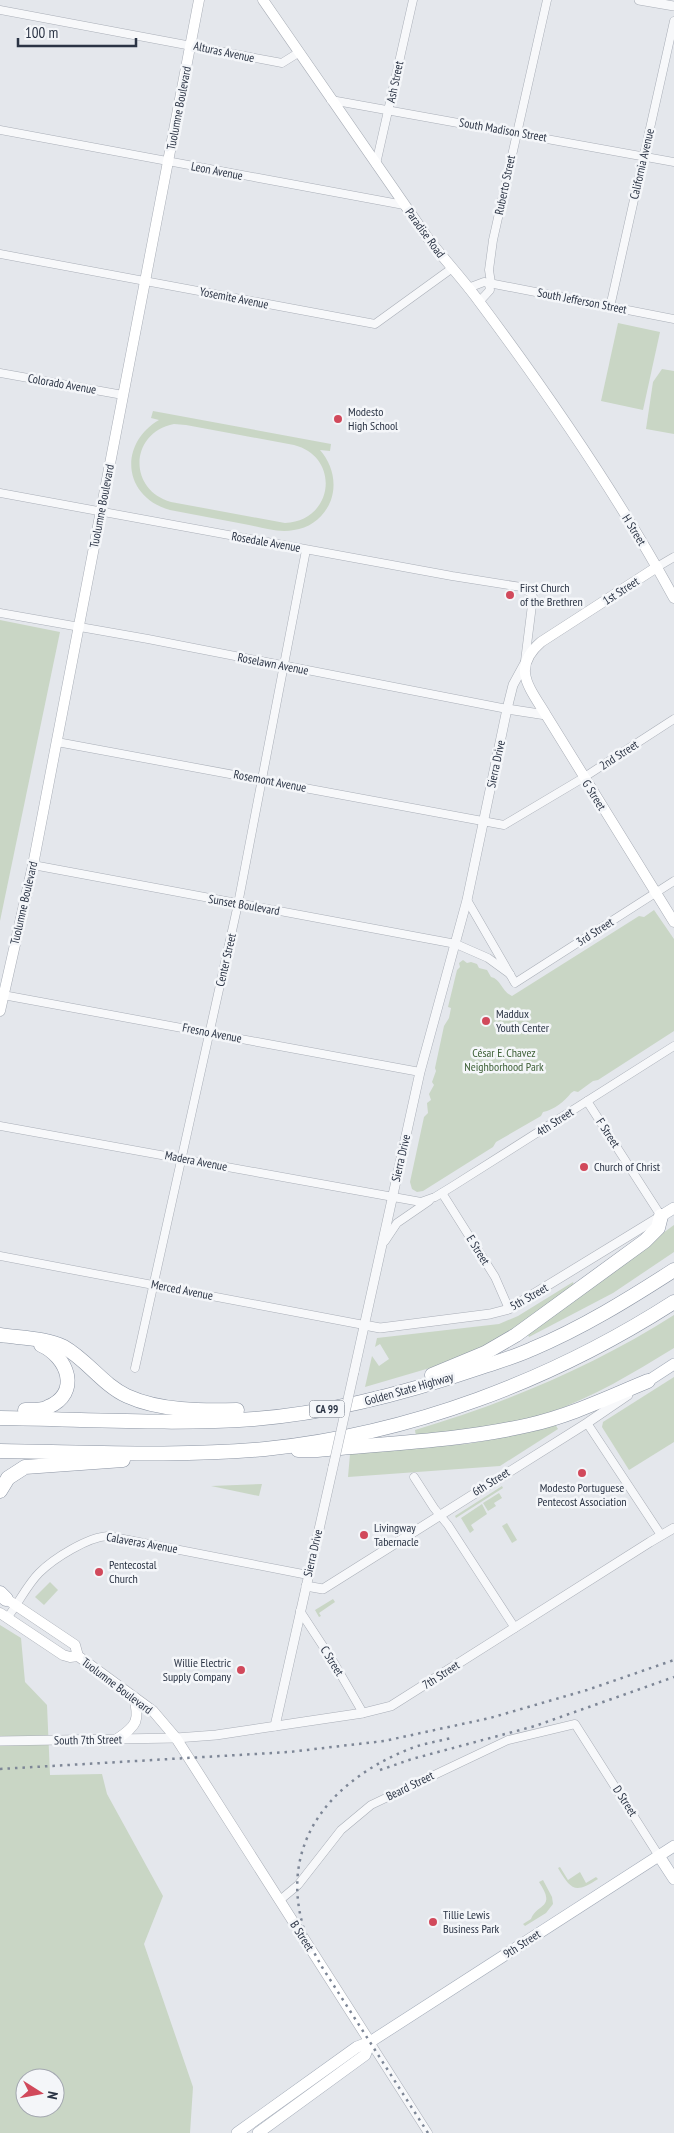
<svg xmlns="http://www.w3.org/2000/svg" width="674" height="2133" viewBox="0 0 674 2133" font-family="'PT Sans Narrow',sans-serif">
<style>
.green{fill:#c9d6c5;fill-rule:evenodd}
.lines{fill:none;stroke-linecap:round;stroke-linejoin:round}
.minor-casing{stroke:#a9aeb7;stroke-width:9}
.tertiary-casing{stroke:#a9aeb7;stroke-width:10}
.secondary-casing{stroke:#a9aeb7;stroke-width:11}
.primary-casing{stroke:#a3abb8;stroke-width:12}
.motorway-casing{stroke:#8b94a3;stroke-width:15}
.minor{stroke:#f7f8fa;stroke-width:8}
.tertiary{stroke:#f7f8fa;stroke-width:9}
.secondary{stroke:#fff;stroke-width:10}
.primary{stroke:#fff;stroke-width:11}
.motorway{stroke:#fff;stroke-width:14}
.rail{stroke:#7d8696;stroke-width:2.5;stroke-dasharray:2.5 5;stroke-linecap:butt}
.tertiary-bridge-casing{stroke:#a9aeb7;stroke-width:10;stroke-linecap:butt}
.tertiary-bridge{stroke:#f7f8fa;stroke-width:9}
.poi-dot{fill:#d1495b;stroke:#f4f6f9;stroke-width:2}
.labels{text-anchor:middle;stroke-width:5;stroke-linejoin:round;paint-order:stroke}
.shield{fill:#f4f6f9;stroke:#676e7b;stroke-width:1}
.shield-label{font-size:11px;font-weight:bold;fill:#2b3445}
.street-label{font-size:12px;fill:#2b3445;stroke:#f4f6f9}
.poi-label{font-size:12px;fill:#2b3445;stroke:#f4f6f9;text-anchor:start}
.park-label{font-size:12px;fill:#3f6138;stroke:#f4f6f9}
</style>
<rect width="100%" height="100%" fill="#e4e7ec"/>
<g class="green">
<polygon points="618,323 660,332 643,410 601,401"/>
<polygon points="662,369 674,371 674,434 646,429 653,382"/>
<path d="M153,411L331,444L330,451L320,450C332,464 337,482 331,500C325,516 311,528 294,530C279,533 264,528 249,525C223,520 196,515 170,510C123,497 118,444 159,420L151,418ZM174,424L186,425L294,445C341,457 334,521 285,523L171,502C128,490 129,433 174,424Z"/>
<polygon points="0,620 60,632 0,921"/>
<path d="M654,910L674,939V1031L598,1080L593,1081L578,1092L574,1091L571,1093C565,1101 554,1110 543,1112L541,1116L496,1142L493,1147L423,1191L417,1192L412,1189L410,1182L424,1117L428,1113L427,1103L431,1100L429,1094L434,1085L432,1082L436,1071L435,1068L444,1026L449,1018L451,1008L448,1007L457,970L460,967L459,963L463,960L467,963L471,962L477,964L479,968L487,970L491,977C501,979 502,992 512,996L639,916L644,917Z"/>
<polygon points="674,1225 674,1252 613,1293 529,1337 527,1333"/>
<polygon points="573,1282 574,1285 532,1317 484,1347 440,1365 365,1387 372,1356 379,1366 389,1359 380,1344 375,1347 377,1338 499,1324 518,1316"/>
<path d="M674,1315V1348C633,1373 594,1397 548,1413C507,1428 460,1431 416,1437L415,1430C506,1403 594,1366 674,1315Z"/>
<polygon points="674,1377 674,1442 629,1470 602,1427 603,1422"/>
<polygon points="555,1424 558,1429 500,1466 348,1477 350,1454 362,1451 467,1444 526,1433"/>
<polygon points="262,1484 259,1496 211,1486"/>
<polygon points="502,1486 503,1488 456,1518 455,1516"/>
<polygon points="499,1493 502,1498 494,1503 496,1506 488,1511 483,1503"/>
<polygon points="482,1504 487,1514 471,1525 474,1530 470,1533 461,1518"/>
<polygon points="507,1523 517,1540 512,1543 502,1526"/>
<polygon points="50,1582 58,1590 44,1605 35,1597"/>
<polygon points="333,1599 335,1602 319,1613 321,1616 319,1617 315,1610"/>
<path d="M0,1625L21,1638L25,1682L47,1705L50,1775L102,1774L107,1794L163,1896L144,1944L193,2087L190,2133H0ZM25,2078H55V2108H25Z"/>
<path d="M560,1867L568,1880L580,1872L586,1883L596,1877L598,1879C575,1894 571,1890 558,1868Z"/>
<path d="M543,1880L552,1897L553,1904L546,1913L525,1926L523,1924L531,1919C537,1903 557,1909 539,1882Z"/>
</g>
<g class="lines">
<defs>
<g id="minor">
<polyline points="0,10 282,63 298,53"/>
<polyline points="331,100 674,162"/>
<polyline points="0,130 404,205"/>
<polyline points="376,164 413,0"/>
<polyline points="0,254 375,324 451,269"/>
<polyline points="491,283 489,270 493,240 547,0"/>
<polyline points="468,288 484,282 674,319"/>
<polyline points="479,302 490,290 489,284"/>
<polyline points="610,307 674,21"/>
<polyline points="0,373 123,395"/>
<polyline points="0,493 452,576 521,587 531,593 533,597 525,661"/>
<polyline points="657,567 674,557"/>
<polyline points="0,613 148,639 507,709"/>
<polyline points="57,742 504,825 583,778 674,719"/>
<polyline points="33,865 456,944 488,958 510,974"/>
<polyline points="467,900 515,983 674,881"/>
<polyline points="3,995 420,1072"/>
<polyline points="587,1101 661,1216"/>
<polyline points="0,1126 421,1202 435,1197 453,1186 674,1046"/>
<polyline points="442,1193 495,1277 509,1309"/>
<polyline points="385,1241 397,1223 429,1201"/>
<polyline points="0,1256 364,1325"/>
<polyline points="135,1368 238,904 306,550"/>
<polyline points="587,1423 661,1535"/>
<polyline points="414,1477 434,1508 448,1525 515,1628"/>
<polyline points="300,1611 334,1663 363,1713"/>
<path d="M7,1618C18,1604 27,1585 39,1573C54,1558 88,1537 108,1536L308,1575"/>
<polyline points="280,1900 298,1885 341,1830 371,1805 508,1740 575,1724 659,1856"/>
<polyline points="370,2042 428,2133"/>
</g>
<g id="tertiary">
<polyline points="639,0 674,6"/>
<polyline points="507,709 546,715"/>
<polyline points="364,1325 380,1328 490,1314 509,1309 661,1216"/>
<polyline points="354,1372 420,1072 467,900 507,709 513,685 525,663"/>
<polyline points="306,1586 323,1589 587,1423 628,1395"/>
<polyline points="275,1726 333,1467"/>
<polyline points="0,1741 176,1738 216,1735 363,1713 391,1706 650,1542 674,1528"/>
</g>
<g id="secondary">
<path d="M263,0L427,237C442,257 460,276 475,296C547,392 616,492 674,598"/>
<path d="M657,567L541,642C511,668 529,687 546,715L674,922"/>
<polyline points="0,1011 33,865 199,0"/>
<polyline points="2,1596 75,1645 78,1656 153,1711 176,1738 370,2042"/>
<polyline points="0,1613 63,1655 70,1657 78,1656"/>
<path d="M117,1739C137,1726 140,1720 134,1697"/>
</g>
<g id="primary">
<polyline points="661,1216 674,1208"/>
<polyline points="648,1381 674,1364"/>
<polyline points="659,1856 674,1879"/>
<polyline points="237,2133 357,2047 370,2042 674,1846"/>
<polyline points="258,2133 365,2055 370,2042"/>
</g>
<g id="motorway">
<path d="M0,1335C20,1338 46,1338 64,1347C87,1360 103,1385 127,1396C160,1411 202,1411 237,1410"/>
<polyline points="432,1375 485,1353 516,1335 645,1241 658,1228 661,1216"/>
<path d="M25,1410C32,1410 41,1411 48,1407C81,1393 68,1357 41,1345"/>
<path d="M0,1418C83,1419 171,1425 254,1419C331,1413 406,1393 479,1368C496,1362 515,1357 532,1349C582,1328 629,1299 674,1270"/>
<path d="M298,1450H317C388,1443 459,1441 529,1425C570,1416 609,1397 648,1381"/>
<path d="M0,1451C88,1452 177,1457 265,1449C410,1434 551,1381 674,1302"/>
<polyline points="0,1491 8,1478 25,1467 123,1460"/>
<polyline points="0,1593 6,1599"/>
</g>
</defs>
<use href="#minor" class="minor-casing"/>
<use href="#tertiary" class="tertiary-casing"/>
<use href="#secondary" class="secondary-casing"/>
<use href="#primary" class="primary-casing"/>
<use href="#motorway" class="motorway-casing"/>
<use href="#minor" class="minor"/>
<use href="#tertiary" class="tertiary"/>
<use href="#secondary" class="secondary"/>
<use href="#primary" class="primary"/>
<use href="#motorway" class="motorway"/>
<g class="rail">
<polyline points="0,1769 289,1752 384,1741 490,1718 587,1690 674,1660"/>
<polyline points="380,1770 412,1759 535,1726 674,1677"/>
<path d="M428,2133L322,1967C315,1954 307,1941 303,1926C279,1841 333,1780 407,1750C420,1744 436,1742 451,1738"/>
</g>
<defs>
<polyline id="tertiary-bridge" points="333,1467 354,1372"/>
</defs>
<use href="#tertiary-bridge" class="tertiary-bridge-casing"/>
<use href="#tertiary-bridge" class="tertiary-bridge"/>
</g>
<g class="poi-dot">
<circle cx="338" cy="419" r="5"/>
<circle cx="510" cy="595" r="5"/>
<circle cx="486" cy="1021" r="5"/>
<circle cx="584" cy="1167" r="5"/>
<circle cx="582" cy="1473" r="5"/>
<circle cx="364" cy="1535" r="5"/>
<circle cx="99" cy="1572" r="5"/>
<circle cx="241" cy="1670" r="5"/>
<circle cx="433" cy="1922" r="5"/>
</g>
<g class="labels">
<rect class="shield" x="309.5" y="1400.5" width="35" height="17" rx="4"/>
<g class="shield-label">
<text x="327" y="1413">CA 99</text>
</g>
<g class="street-label">
<text transform="translate(224 52) rotate(12)" y="4">Alturas Avenue</text>
<text transform="translate(395 82) rotate(-78)" y="4">Ash Street</text>
<text transform="translate(179 108) rotate(-79)" y="4">Tuolumne Boulevard</text>
<text transform="translate(503 130) rotate(10)" y="4">South Madison Street</text>
<text transform="translate(642 164) rotate(-77)" y="4">California Avenue</text>
<text transform="translate(217 171) rotate(11)" y="4">Leon Avenue</text>
<text transform="translate(505 185) rotate(-78)" y="4">Ruberto Street</text>
<text transform="translate(425 233) rotate(54)" y="4">Paradise Road</text>
<text transform="translate(234 298) rotate(11)" y="4">Yosemite Avenue</text>
<text transform="translate(582 301) rotate(11)" y="4">South Jefferson Street</text>
<text transform="translate(62 384) rotate(10)" y="4">Colorado Avenue</text>
<text transform="translate(102 506) rotate(-79)" y="4">Tuolumne Boulevard</text>
<text transform="translate(634 530) rotate(58)" y="4">H Street</text>
<text transform="translate(266 542) rotate(10)" y="4">Rosedale Avenue</text>
<text transform="translate(621 591) rotate(-33)" y="4">1st Street</text>
<text transform="translate(273 664) rotate(11)" y="4">Roselawn Avenue</text>
<text transform="translate(619 755) rotate(-33)" y="4">2nd Street</text>
<text transform="translate(496 764) rotate(-78)" y="4">Sierra Drive</text>
<text transform="translate(270 781) rotate(11)" y="4">Rosemont Avenue</text>
<text transform="translate(594 795) rotate(58)" y="4">G Street</text>
<text transform="translate(24 903) rotate(-77)" y="4">Tuolumne Boulevard</text>
<text transform="translate(244 905) rotate(10)" y="4">Sunset Boulevard</text>
<text transform="translate(595 932) rotate(-33)" y="4">3rd Street</text>
<text transform="translate(226 960) rotate(-77)" y="4">Center Street</text>
<text transform="translate(212 1033) rotate(11)" y="4">Fresno Avenue</text>
<text transform="translate(555 1122) rotate(-33)" y="4">4th Street</text>
<text transform="translate(608 1133) rotate(57)" y="4">F Street</text>
<text transform="translate(401 1158) rotate(-77)" y="4">Sierra Drive</text>
<text transform="translate(196 1161) rotate(11)" y="4">Madera Avenue</text>
<text transform="translate(478 1250) rotate(58)" y="4">E Street</text>
<text transform="translate(182 1290) rotate(11)" y="4">Merced Avenue</text>
<text transform="translate(529 1297) rotate(-30)" y="4">5th Street</text>
<text transform="translate(409 1389) rotate(-16)" y="4">Golden State Highway</text>
<text transform="translate(491 1482) rotate(-32)" y="4">6th Street</text>
<text transform="translate(142 1543) rotate(10)" y="4">Calaveras Avenue</text>
<text transform="translate(313 1553) rotate(-77)" y="4">Sierra Drive</text>
<text transform="translate(332 1661) rotate(58)" y="4">C Street</text>
<text transform="translate(441 1675) rotate(-33)" y="4">7th Street</text>
<text transform="translate(117 1686) rotate(37)" y="4">Tuolumne Boulevard</text>
<text transform="translate(88 1740) rotate(-1)" y="4">South 7th Street</text>
<text transform="translate(410 1786) rotate(-26)" y="4">Beard Street</text>
<text transform="translate(625 1801) rotate(57)" y="4">D Street</text>
<text transform="translate(302 1936) rotate(57)" y="4">B Street</text>
<text transform="translate(522 1944) rotate(-33)" y="4">9th Street</text>
</g>
<g class="poi-label">
<text x="348" y="416">Modesto<tspan x="348" dy="14">High School</tspan></text>
<text x="520" y="592">First Church<tspan x="520" dy="14">of the Brethren</tspan></text>
<text x="496" y="1018">Maddux<tspan x="496" dy="14">Youth Center</tspan></text>
<text x="594" y="1171">Church of Christ</text>
<text x="582" y="1492" text-anchor="middle">Modesto Portuguese<tspan x="582" dy="14">Pentecost Association</tspan></text>
<text x="374" y="1532">Livingway<tspan x="374" dy="14">Tabernacle</tspan></text>
<text x="109" y="1569">Pentecostal<tspan x="109" dy="14">Church</tspan></text>
<text x="231" y="1667" text-anchor="end">Willie Electric<tspan x="231" dy="14">Supply Company</tspan></text>
<text x="443" y="1919">Tillie Lewis<tspan x="443" dy="14">Business Park</tspan></text>
</g>
<g class="park-label">
<text x="504" y="1057">César E. Chavez<tspan x="504" dy="14">Neighborhood Park</tspan></text>
</g>
</g>
<g transform="translate(40 2093) rotate(101)"><circle r="24" fill="#f4f6f9" stroke="#a4a8b1"/>
<path d="M0-4L9 19L0 12L-9 19Z" fill="#d1495b"/>
<text y="-8" font-size="14" font-weight="bold" text-anchor="middle" fill="#2b3445">N</text>
</g>
<path d="M18 38v8h118v-8" fill="none" stroke="#2b3445" stroke-width="2.5"/>
<text x="25" y="38" font-size="15" fill="#2b3445" stroke="#f4f6f9" stroke-width="4" paint-order="stroke">100 m</text>
</svg>
